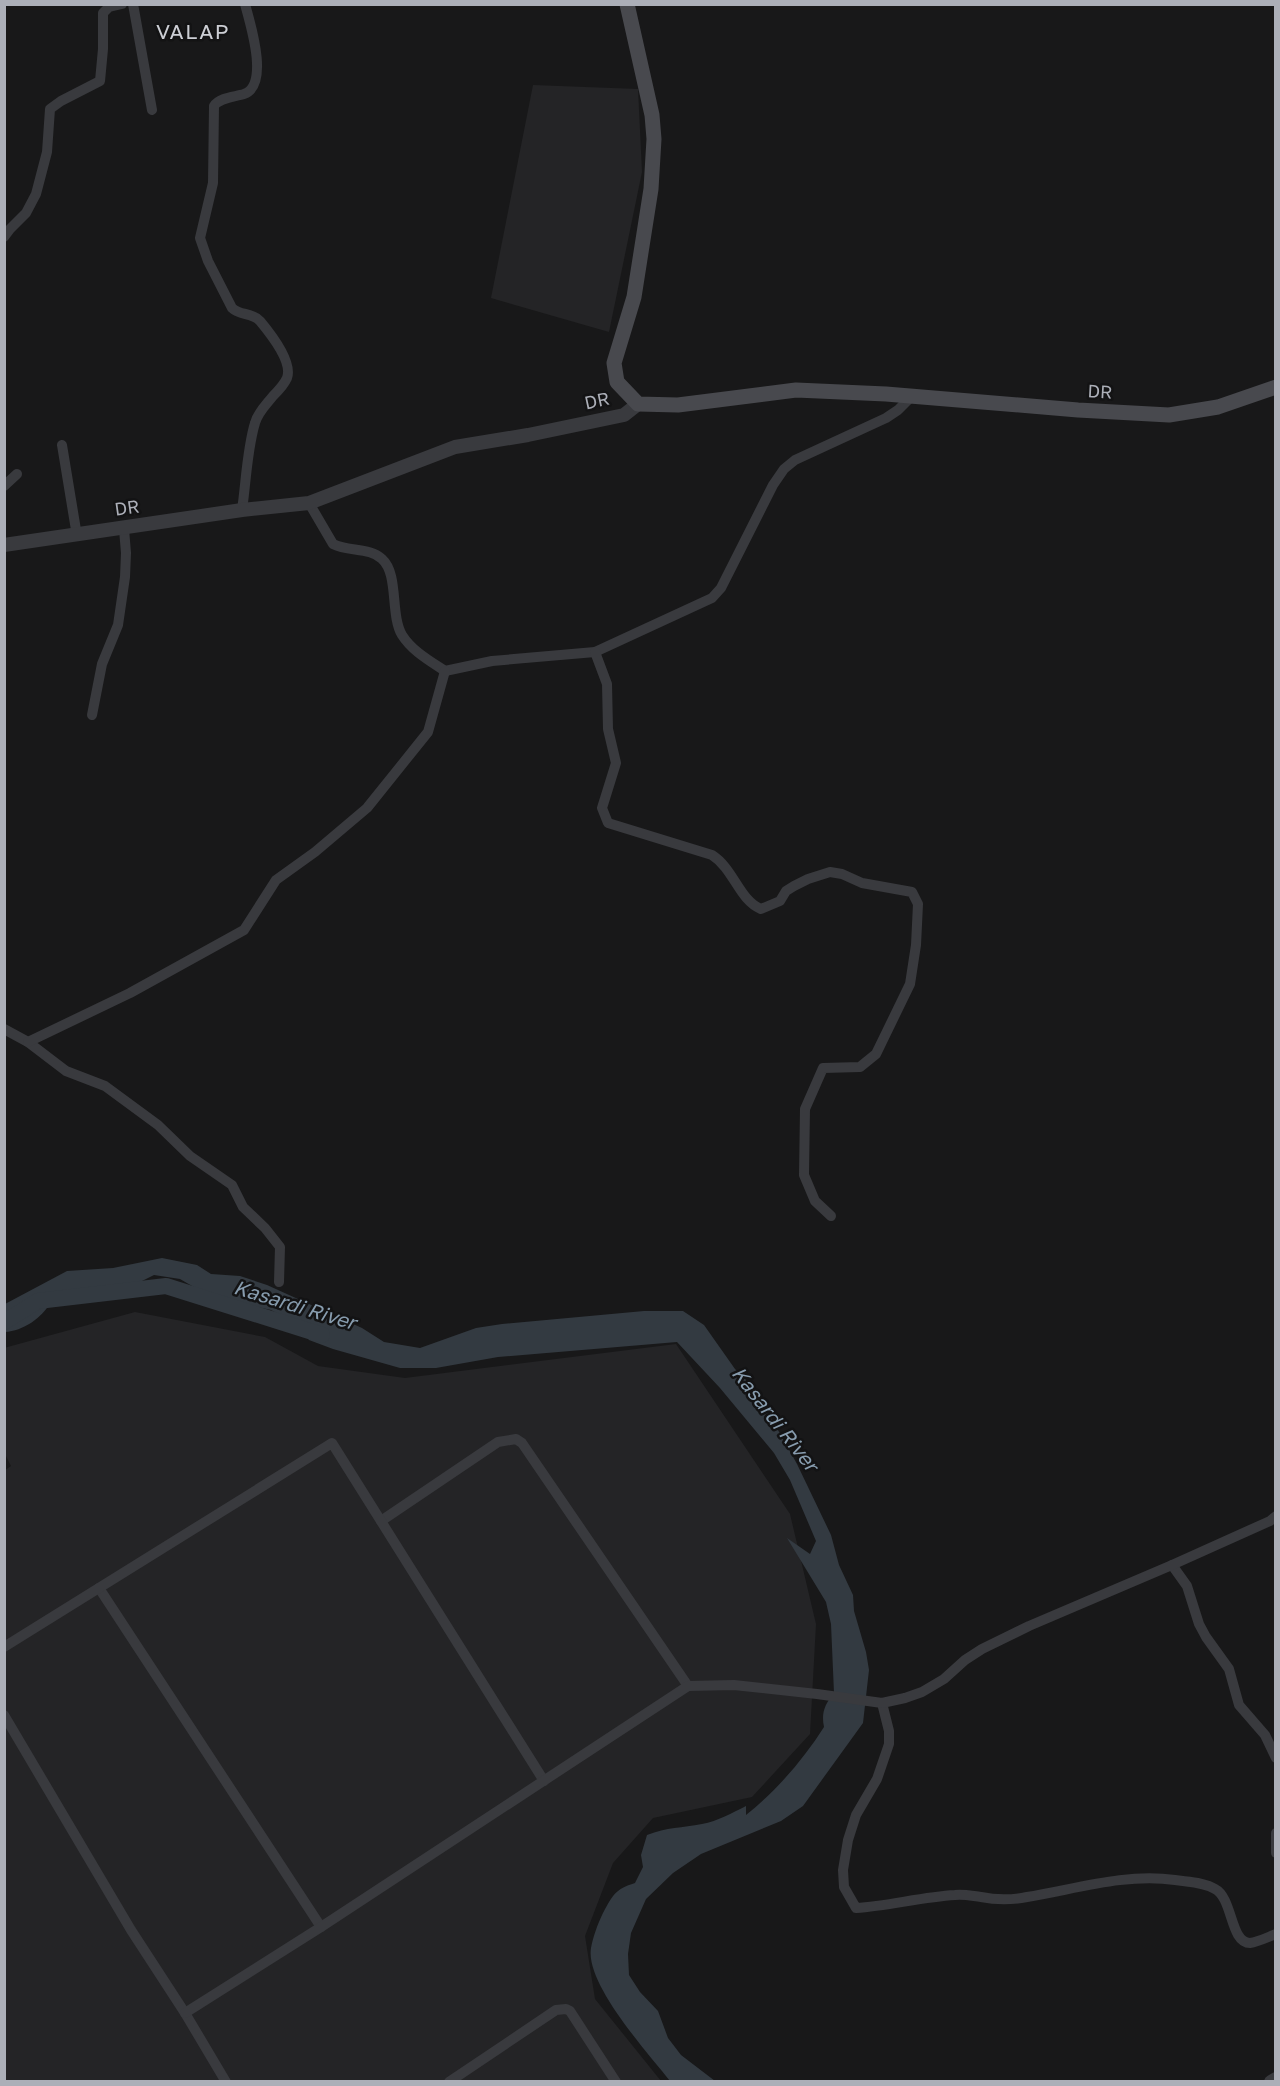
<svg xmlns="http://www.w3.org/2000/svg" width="1280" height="2086" viewBox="0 0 1280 2086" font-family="'Golos Text',sans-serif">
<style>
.built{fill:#242426}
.water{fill:#333a41}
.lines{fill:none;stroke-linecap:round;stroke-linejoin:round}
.river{stroke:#333a41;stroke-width:16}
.minor{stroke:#393a3e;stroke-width:10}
.tertiary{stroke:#393a3e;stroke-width:14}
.secondary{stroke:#48494e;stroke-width:15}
.labels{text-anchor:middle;stroke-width:5;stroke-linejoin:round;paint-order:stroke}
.street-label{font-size:18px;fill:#acafb8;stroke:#131314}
.water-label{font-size:20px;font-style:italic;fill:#879cae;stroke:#131314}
.quarter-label{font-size:21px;letter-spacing:1.5px;fill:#ccced4;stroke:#131314}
</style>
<rect width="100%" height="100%" fill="#181819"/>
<g class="built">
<polygon points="533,85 638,89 642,172 609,332 491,298"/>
<polygon points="135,1312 265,1337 318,1366 405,1378 676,1344 790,1514 816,1624 810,1734 752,1797 653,1818 613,1863 585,1936 595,1999 661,2081 5,2081 4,1471 11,1466 5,1454 4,1348"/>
</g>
<path class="water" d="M162,1258L197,1265L211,1274L240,1276L267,1285L362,1328L384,1342L420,1348L476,1328L502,1324L644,1311H683L704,1325L735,1369L755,1389L797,1464L831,1535L839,1565L853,1595L854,1611L866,1652L869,1670L863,1723L803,1806L781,1821L701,1854L673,1873L646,1899L631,1933L628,1954L629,1975L640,1992L658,2011L668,2038L681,2055L715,2081H670C648,2053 585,1984 591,1948C593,1937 598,1923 603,1913C613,1895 615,1889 635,1883L643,1867L641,1855L647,1835C667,1827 682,1828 702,1824C718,1821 732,1813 746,1806V1815C777,1790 803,1760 824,1727C821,1713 825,1704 834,1693L831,1624L826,1602L787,1538L810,1554L816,1541L790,1480L774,1453L720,1388L677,1342L498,1357L436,1368H400L333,1349L309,1340L301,1327L271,1310L211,1297L180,1279L154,1275L122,1291L94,1297L75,1295L51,1302C42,1318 23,1331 5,1332V1304L67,1271L113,1268Z"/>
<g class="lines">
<polyline class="river" points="4,1322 38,1301 166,1286 322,1335"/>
<g class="minor">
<polyline points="133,4 152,110"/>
<polyline points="4,237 10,229 26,213 36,194 47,152 50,109 61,101 100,81 103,49 103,13 109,7 122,4"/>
<polyline points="62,445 77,536"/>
<polyline points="4,486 17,474"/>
<path d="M309,503L333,544C348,552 370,547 382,559C399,574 390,615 402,635C412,651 430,661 445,671L492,661L595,652L712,598L721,588L773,485L784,469L795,460L886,418L898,410L912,396"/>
<path d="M242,510C246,483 247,449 255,423C258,412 266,405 273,396C278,391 284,385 287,378C293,362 270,333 260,321C252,312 240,316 232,308L208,261L200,238L213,183L214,106C220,97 235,97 244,94C270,85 250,23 245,4"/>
<path d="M595,652L607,684L608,729L616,763L602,808L608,823L712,855C734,869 739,900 761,909L780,901L786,891L794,886L808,879L830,872L842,874L862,883L912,892L918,904L916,945L910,984L876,1054L860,1067L823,1068L805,1109L804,1175L815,1201L831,1216"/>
<polyline points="92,715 102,664 118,625 125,577 126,553 124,529"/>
<polyline points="4,1029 28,1042 66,1071 105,1086 158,1125 190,1156 232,1185 243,1207 265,1228 280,1247 279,1282"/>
<polyline points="28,1042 130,993 244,930 276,880 315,852 367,808 428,732 445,671"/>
<polyline points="381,1521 498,1442 516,1439 522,1443 688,1686"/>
<polyline points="1172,1565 1187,1586 1199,1624 1206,1637 1229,1669 1239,1705 1265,1735 1276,1758"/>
<polyline points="99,1588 321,1927"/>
<polyline points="4,1647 332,1443 544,1781"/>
<path d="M882,1703L889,1731V1744L877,1779L856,1815L848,1840L843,1870L844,1887L856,1908C889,1906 921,1897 955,1895C964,1894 972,1896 981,1897C996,1900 1012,1900 1027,1897C1076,1889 1125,1873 1175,1880C1188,1882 1204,1882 1215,1889C1233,1898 1230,1943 1250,1943C1258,1942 1268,1937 1276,1934"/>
<polyline points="4,1715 131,1930 185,2013 226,2082"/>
<polyline points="1276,1833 1276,1853"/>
<polyline points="185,2013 321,1927 688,1686 734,1685 817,1694 882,1703 905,1698 922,1692 944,1679 965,1660 982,1649 1029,1626 1172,1565 1270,1521 1276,1516"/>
<polyline points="449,2082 556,2010 566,2009 570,2011 616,2082"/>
</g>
<g class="tertiary">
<polyline points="4,545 242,510 309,503 455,447 528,435 624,415 638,404"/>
<polyline points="1271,2082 1276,2079"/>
</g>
<polyline class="secondary" points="627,4 652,115 654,139 651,189 634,297 614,363 617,382 638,404 678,405 796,390 886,394 1078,410 1169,415 1218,407 1276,387"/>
</g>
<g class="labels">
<g class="street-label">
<text transform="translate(1100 392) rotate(3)" y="6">DR</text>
<text transform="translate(597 401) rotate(-12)" y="6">DR</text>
<text transform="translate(127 508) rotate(-8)" y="6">DR</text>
</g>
<g class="water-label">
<text transform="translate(295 1305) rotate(17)" y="7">Kasardi River</text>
<text transform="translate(775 1419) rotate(52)" y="7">Kasardi River</text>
</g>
<g class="quarter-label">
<text x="193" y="39">VALAP</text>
</g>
</g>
<rect width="1280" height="2086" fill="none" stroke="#acafb8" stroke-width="12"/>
</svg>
